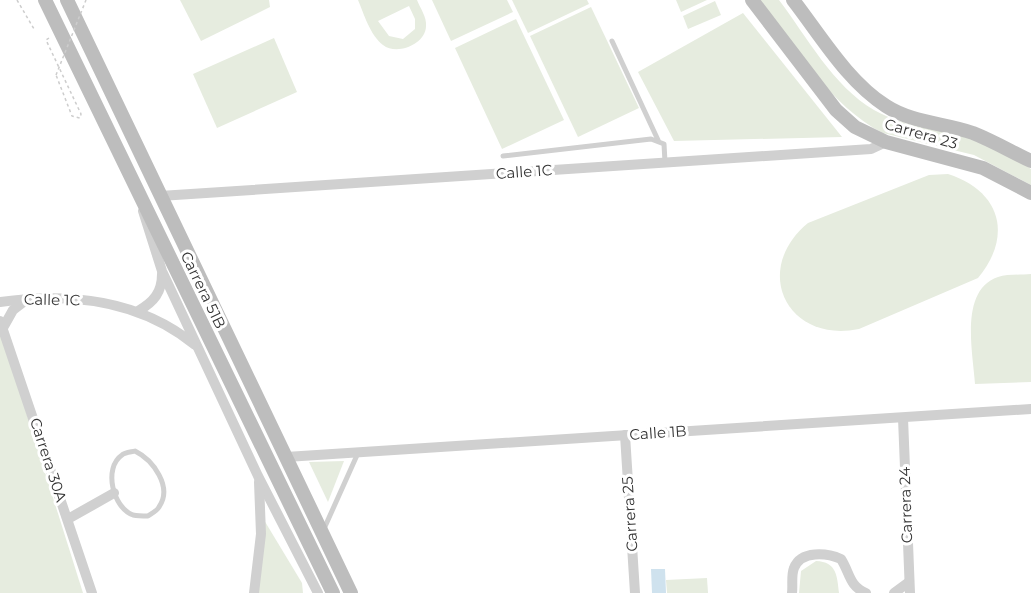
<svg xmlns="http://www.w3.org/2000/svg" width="1031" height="593" viewBox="0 0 1031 593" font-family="Montserrat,sans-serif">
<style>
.green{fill:#e6ecdf;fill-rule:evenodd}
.water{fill:#cfe2ee}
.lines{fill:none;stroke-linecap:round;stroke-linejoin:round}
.path{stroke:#cdcdcd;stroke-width:1.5;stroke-dasharray:3 3;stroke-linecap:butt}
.service{stroke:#d0d0d0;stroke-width:5}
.minor{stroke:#d0d0d0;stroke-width:10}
.secondary{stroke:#bdbdbd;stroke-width:14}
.path-bridge{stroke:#cdcdcd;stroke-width:1.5;stroke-dasharray:3 3;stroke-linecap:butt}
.labels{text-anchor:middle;stroke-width:6;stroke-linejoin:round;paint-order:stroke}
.street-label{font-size:15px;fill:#333;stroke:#fff}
</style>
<rect width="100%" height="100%" fill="#fff"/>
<g class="green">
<polygon points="180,0 269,0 270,7 201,41"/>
<path d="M358,0H417C420,8 427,17 426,26C426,44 397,56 383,45C370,35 364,14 358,0ZM409,6L415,19V29L403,39L389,36L378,21Z"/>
<polygon points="432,0 507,0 513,12 451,41"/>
<polygon points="512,0 587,0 589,4 528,33"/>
<polygon points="676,0 707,0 681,12"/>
<path d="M760,0H779C807,37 833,86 874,110C907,129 948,129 983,142C1001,149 1016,158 1031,169V185L974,155L883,133C829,105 796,47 760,0Z"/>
<polygon points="715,1 721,15 688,29 683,16"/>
<polygon points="591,7 639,108 578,137 530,36"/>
<polygon points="743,13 842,137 674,141 638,72"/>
<polygon points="516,19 564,120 502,149 455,48"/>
<polygon points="274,38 297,92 217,128 193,74"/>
<path d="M948,174C1001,191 1013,236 978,278L859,329C787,344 751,270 808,223L929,175Z"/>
<path d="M1031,274V382L975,384C973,353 959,290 998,277C1007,274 1021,275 1031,274Z"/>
<polygon points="0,329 83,593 0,593"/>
<polygon points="344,461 328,502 309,462"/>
<polygon points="264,520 302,583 303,593 256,593"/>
<path d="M816,561C837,562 837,576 839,593H799L801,571Z"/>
<polygon points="707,578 708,593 667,593 666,580"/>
</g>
<polygon class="water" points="651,569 665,569 666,593 652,593"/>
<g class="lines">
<g class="path">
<polyline points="17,0 34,29"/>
<polyline points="49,38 46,40 81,114 80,118 72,116 56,75"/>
</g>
<g class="service">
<polyline points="612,41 658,140"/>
<polyline points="503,156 651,139 664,144 665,162"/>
<path d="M135,451C153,460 173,487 159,507C157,511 151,514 148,516C143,516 138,516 133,515C113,508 103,468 122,455C125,452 132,452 135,451Z"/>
<polyline points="323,531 358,453"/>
</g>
<g class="minor">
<polyline points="160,196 871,149 886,142"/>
<polyline points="143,211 162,271 258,476 318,593"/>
<path d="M0,302C69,292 140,300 195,345"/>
<path d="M138,311C154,302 162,292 162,274"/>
<polyline points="0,321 92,593"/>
<polyline points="4,326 13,310 26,300"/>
<polyline points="903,418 910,593"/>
<polyline points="625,435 635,593"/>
<polyline points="286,457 1031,409"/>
<polyline points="68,519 114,493"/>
<polyline points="254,593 261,534 259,482"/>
<path d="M792,593C793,586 791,575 794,568C801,550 827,553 841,559C850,573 849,586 866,593"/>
<polyline points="894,593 909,582"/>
</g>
<g class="secondary">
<polyline points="45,0 333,593"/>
<polyline points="67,0 351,593"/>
<polyline points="752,0 836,110 855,127 886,142 983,168 1031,193"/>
<path d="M793,0C821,36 847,81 886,106C912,123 945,123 973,133C993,141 1012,152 1031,161"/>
</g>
<polyline class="path-bridge" points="56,75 86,0"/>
</g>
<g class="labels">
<g class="street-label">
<text transform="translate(921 134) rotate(16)" y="5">Carrera 23</text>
<text transform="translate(524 172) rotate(-4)" y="5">Calle 1C</text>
<text transform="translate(203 290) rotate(64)" y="5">Carrera 51B</text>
<text transform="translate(52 300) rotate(1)" y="5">Calle 1C</text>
<text transform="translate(658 433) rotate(-4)" y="5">Calle 1B</text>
<text transform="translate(48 460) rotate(72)" y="5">Carrera 30A</text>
<text transform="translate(906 505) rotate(-92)" y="5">Carrera 24</text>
<text transform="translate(630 514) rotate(-94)" y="5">Carrera 25</text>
</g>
</g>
</svg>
